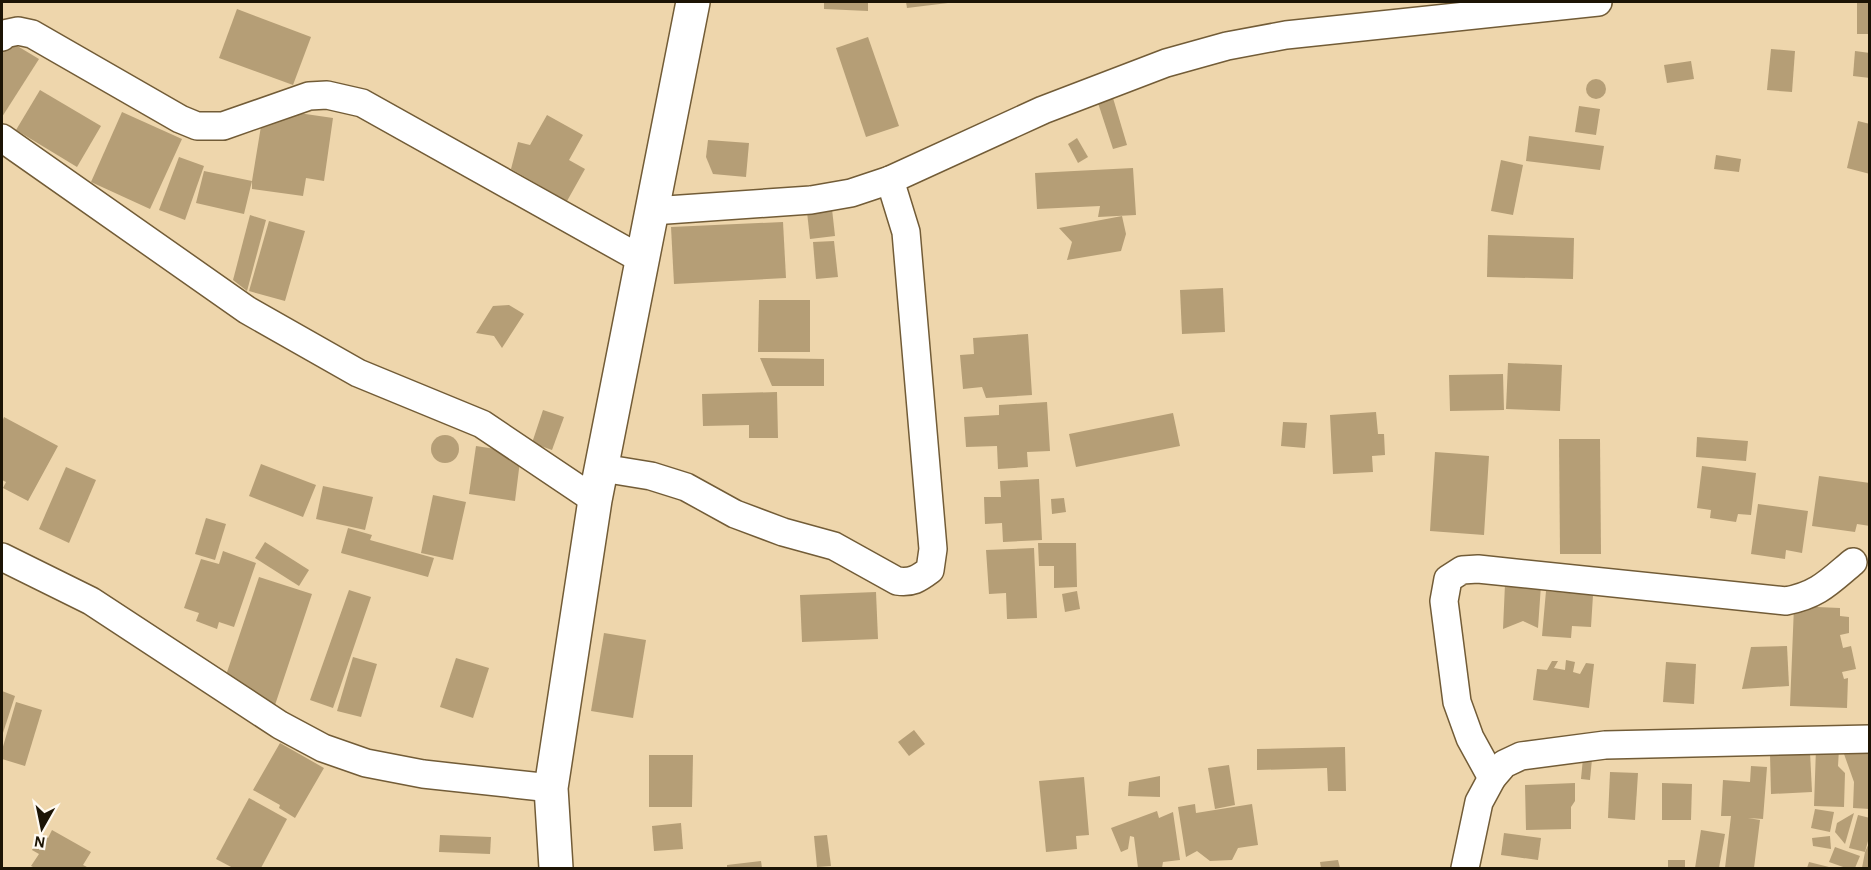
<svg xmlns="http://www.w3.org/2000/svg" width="1871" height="870" viewBox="0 0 1871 870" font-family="'Alegreya Sans',sans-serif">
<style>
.building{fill:#b59e76}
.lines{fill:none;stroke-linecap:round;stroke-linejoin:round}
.minor-casing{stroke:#725c37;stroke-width:30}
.tertiary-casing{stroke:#725c37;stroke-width:36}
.minor{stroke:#fff;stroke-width:27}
.tertiary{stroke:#fff;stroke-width:33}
</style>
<rect width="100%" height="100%" fill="#eed6ac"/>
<g class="building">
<polygon points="824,2 868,2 868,11 824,9"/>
<polygon points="906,2 948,2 948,3 907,8"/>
<rect x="1857" y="2" width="13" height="32"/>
<polygon points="237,9 311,37 293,85 219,58"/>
<polygon points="868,37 899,126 866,137 836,48"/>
<polygon points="4,38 39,59 2,117 2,42"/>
<polygon points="1771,49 1795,51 1792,92 1767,90"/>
<polygon points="1855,51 1870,53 1870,78 1853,76"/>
<polygon points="1691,61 1694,79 1667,83 1664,65"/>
<circle cx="1596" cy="89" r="10"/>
<polygon points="40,90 101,126 77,167 16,130"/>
<polygon points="1113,98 1127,145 1113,149 1098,103"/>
<polygon points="1579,106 1600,109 1596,135 1575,132"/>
<polygon points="264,108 333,118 324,181 306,178 303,196 252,189 252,181 244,214 196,203 204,171 252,181"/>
<polygon points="122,112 182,139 150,209 91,182"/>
<polygon points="547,115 583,135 569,160 585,169 567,201 511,169 518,142 530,145"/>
<polygon points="1858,121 1870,124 1870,174 1847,168"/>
<polygon points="1529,136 1604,146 1600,170 1526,161"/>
<polygon points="1077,138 1088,157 1078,163 1068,144"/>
<polygon points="708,140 749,143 746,177 713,174 706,157"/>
<polygon points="1716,155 1741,159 1739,172 1714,169"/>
<polygon points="179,157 204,166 185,220 159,210"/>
<polygon points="1501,160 1523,165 1513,215 1491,211"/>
<polygon points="1133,168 1136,215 1098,217 1100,206 1037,209 1035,173"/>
<polygon points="832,209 835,236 810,239 807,212"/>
<polygon points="250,215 266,220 247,291 233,280"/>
<polygon points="1122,216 1126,234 1121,251 1067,260 1072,242 1059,228"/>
<polygon points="269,221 305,231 285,301 249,291"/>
<polygon points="783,222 786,278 674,284 671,227"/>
<polygon points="1488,235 1574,238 1573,279 1487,277"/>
<polygon points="834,241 838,277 816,279 813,242"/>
<polygon points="1223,288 1225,332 1182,334 1180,290"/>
<polygon points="759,300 810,300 810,352 758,352"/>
<polygon points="509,305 524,314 502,348 494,336 476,333 493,306"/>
<polygon points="1028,334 1032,395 986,398 982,387 963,389 960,355 974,354 973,338"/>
<polygon points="760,358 824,359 824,386 772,386"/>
<polygon points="1508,363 1562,365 1560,411 1506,409"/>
<polygon points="1503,374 1504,410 1450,411 1449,375"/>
<polygon points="777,392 778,438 749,438 749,425 703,426 702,394"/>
<polygon points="1047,402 1050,451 1027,452 1028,467 998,469 997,446 966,447 964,417 999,415 999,405"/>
<polygon points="543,410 564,417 552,450 532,443"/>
<polygon points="1376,412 1378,434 1384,434 1385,455 1372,456 1373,472 1333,474 1330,415"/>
<polygon points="1173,413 1180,446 1076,467 1069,434"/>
<polygon points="4,417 58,446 28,501 3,488 6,482 2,480 2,422"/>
<polygon points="1283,422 1307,423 1305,448 1281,446"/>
<circle cx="445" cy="449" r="14"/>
<polygon points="1697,437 1748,441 1746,461 1696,457"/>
<polygon points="1559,439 1600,439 1601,554 1560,554"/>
<polygon points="476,446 521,453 515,501 469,494"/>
<polygon points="1435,452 1489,456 1484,535 1430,531"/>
<polygon points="261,464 316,485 303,517 249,496"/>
<polygon points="1702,466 1756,473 1751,515 1738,514 1736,522 1710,518 1711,510 1697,508"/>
<polygon points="66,467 96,480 69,543 39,529"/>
<polygon points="1819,476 1870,483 1870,526 1857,524 1855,532 1812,526"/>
<polygon points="1039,479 1042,540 1003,542 1002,523 985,524 984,497 1001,497 1000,481"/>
<polygon points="323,486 373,497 365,530 316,519"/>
<polygon points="433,495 466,502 453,560 421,553"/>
<polygon points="1064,498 1066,512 1052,514 1051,499"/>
<polygon points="1758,504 1808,511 1802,553 1786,550 1785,559 1751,554"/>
<polygon points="206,518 226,524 215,560 195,554"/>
<polygon points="348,528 372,535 370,540 434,558 428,577 341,553"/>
<polygon points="265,542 309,570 299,586 255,558"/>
<polygon points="1038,543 1076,543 1077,587 1054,588 1054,566 1039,566"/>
<polygon points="1034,548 1037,618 1007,619 1006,593 989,594 986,550"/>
<polygon points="223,551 256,563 234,627 219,622 217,629 196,621 199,613 184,608 201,559 219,564"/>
<polygon points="259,577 312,594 275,705 222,687"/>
<polygon points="1505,584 1541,585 1538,628 1523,621 1503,629"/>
<polygon points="349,590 371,597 333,708 310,700"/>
<polygon points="1077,591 1080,609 1065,612 1062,594"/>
<polygon points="1546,591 1593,595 1591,627 1572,626 1571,638 1542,636"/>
<polygon points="876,592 878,639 802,642 800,595"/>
<polygon points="1794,606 1840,608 1840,616 1849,617 1849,633 1840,635 1843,648 1851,646 1856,669 1842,672 1844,679 1848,678 1847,708 1790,706"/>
<polygon points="604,633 646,640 633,718 591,711"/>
<polygon points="1787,646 1789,686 1742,689 1751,647"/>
<polygon points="353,657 377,664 361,717 337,711"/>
<polygon points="456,658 489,668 473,718 440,707"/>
<polygon points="1566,660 1575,662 1573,672 1580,674 1586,663 1594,664 1589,708 1533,700 1537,669 1547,670 1552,661 1558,661 1554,668 1565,670"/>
<polygon points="1666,662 1696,664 1694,704 1663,702"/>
<polygon points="2,691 15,696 2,736"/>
<polygon points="16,702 42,710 25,766 2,759 2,750"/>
<polygon points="914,730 925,744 909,756 898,742"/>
<polygon points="280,743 324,768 295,818 279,808 280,805 253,790"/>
<polygon points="1345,747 1346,791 1328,791 1327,768 1257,770 1257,749"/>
<polygon points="1816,748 1839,749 1838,766 1845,773 1844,807 1814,806"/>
<polygon points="1810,752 1812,792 1771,794 1770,754"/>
<polygon points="1870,752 1870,809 1853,808 1854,782 1844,754"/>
<polygon points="649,755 693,755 692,807 649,807"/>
<polygon points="1583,758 1592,759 1590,780 1581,779"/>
<polygon points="1229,765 1235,805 1215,809 1208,768"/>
<polygon points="1751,766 1767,767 1763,819 1748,818 1760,820 1754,868 1725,868 1731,816 1721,816 1723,780 1750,782"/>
<polygon points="1610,772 1638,773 1635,820 1608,818"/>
<polygon points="1160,776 1160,797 1128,796 1129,782"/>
<polygon points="1084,777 1089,835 1076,836 1077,849 1046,852 1039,781"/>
<polygon points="1575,783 1575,801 1571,807 1571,829 1526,830 1525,785"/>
<polygon points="1662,783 1692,784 1691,820 1662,820"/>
<polygon points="249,798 287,819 261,868 233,868 216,859"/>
<polygon points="1195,804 1196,813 1252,804 1258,845 1238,848 1232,860 1210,861 1197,851 1186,857 1178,807"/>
<polygon points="1815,809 1834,812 1830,832 1811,828"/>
<polygon points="1157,811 1159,818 1173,812 1180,860 1163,862 1162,868 1138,868 1134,837 1130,836 1128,849 1121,852 1111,828"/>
<polygon points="1854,813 1845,844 1835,832 1837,823"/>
<polygon points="1858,815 1870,818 1870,834 1865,852 1849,848"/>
<polygon points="681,823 683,849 654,851 652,826"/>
<polygon points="52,830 91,852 83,865 89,868 35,868 31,866 39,854 32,850 40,834 48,838"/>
<polygon points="1701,830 1725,834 1719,868 1695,868"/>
<polygon points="1504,833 1541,838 1538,860 1501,855"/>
<polygon points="440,835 491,837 490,854 439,852"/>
<polygon points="827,835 831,866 817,867 814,836"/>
<polygon points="1830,836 1831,849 1813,846 1812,838"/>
<polygon points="1870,841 1870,868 1862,868 1865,852"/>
<polygon points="1835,847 1860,856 1855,868 1846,868 1829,862"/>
<polygon points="1338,860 1340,868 1321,868 1320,862"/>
<rect x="1668" y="860" width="17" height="8"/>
<polygon points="761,861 762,868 727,868 727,865"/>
<polygon points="1809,862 1833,868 1807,868"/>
</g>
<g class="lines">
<defs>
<g id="minor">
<polyline points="2,37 4,34 18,31 32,34 180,119 197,126 223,126 309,96 327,95 362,103 641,259"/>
<polyline points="2,138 247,310 358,373 482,424 595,500"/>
<polyline points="652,211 811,200 851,193 890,180 1043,110 1166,63 1227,46 1286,35 1598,2"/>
<path d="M602,468L651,476L686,487L735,514L783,532L834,546L897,581C912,583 918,579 930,570L933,549L906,232L890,180"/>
<polyline points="2,557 91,601 280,725 323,748 366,763 423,774 551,788"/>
<path d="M1492,778L1470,738L1457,702L1444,601L1448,579L1462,570L1478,569L1786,601C1818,595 1829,582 1853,562"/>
<polyline points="1465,868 1479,802 1492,778 1504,764 1521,756 1605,745 1870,739"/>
</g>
<polyline id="tertiary" points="556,868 551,788 595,500 693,2"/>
</defs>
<use href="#minor" class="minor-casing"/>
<use href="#tertiary" class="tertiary-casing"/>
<use href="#minor" class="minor"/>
<use href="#tertiary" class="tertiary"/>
</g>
<rect width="1871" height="870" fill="none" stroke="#1c1405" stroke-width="6"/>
<g transform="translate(42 828) rotate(189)" stroke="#fffaf1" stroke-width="4.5" paint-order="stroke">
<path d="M0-4.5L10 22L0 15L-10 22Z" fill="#1c1405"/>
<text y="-9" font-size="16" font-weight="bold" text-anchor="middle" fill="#1c1405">N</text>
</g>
</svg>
